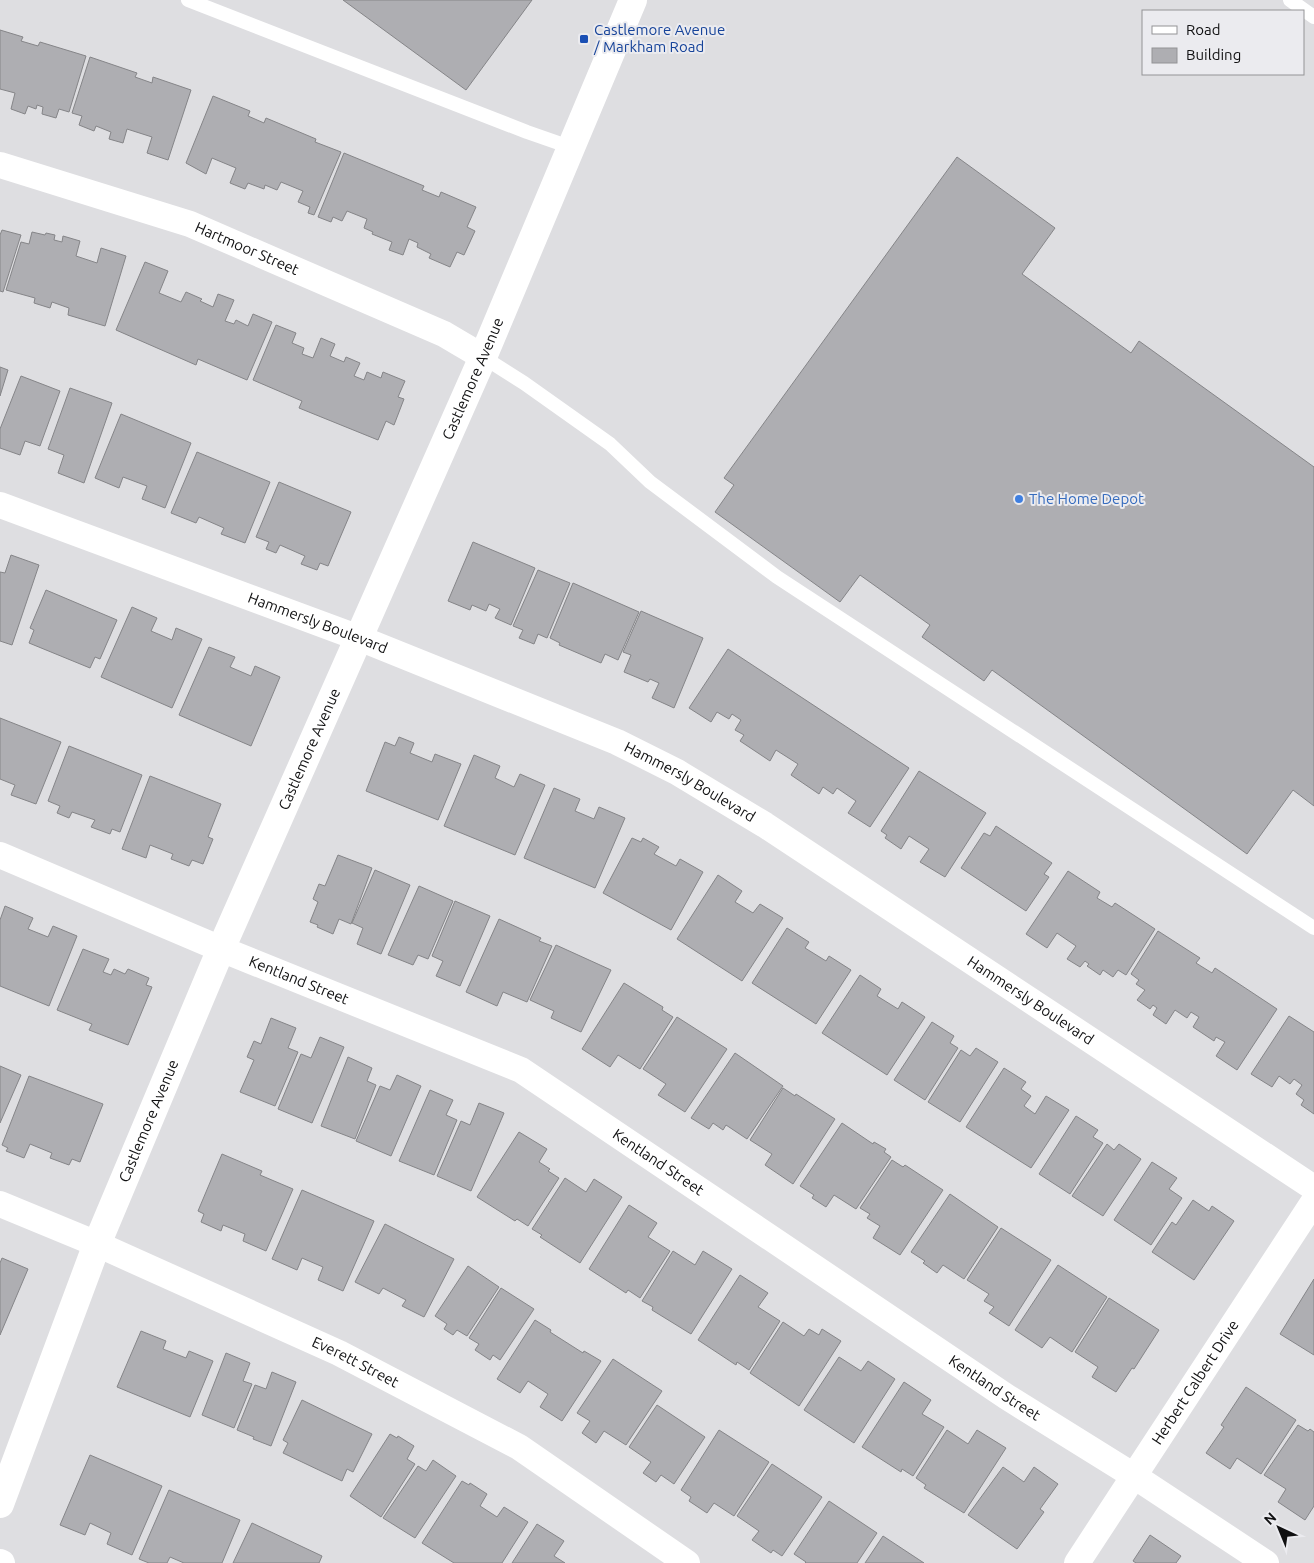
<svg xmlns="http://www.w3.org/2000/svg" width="1314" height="1563" viewBox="0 0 1314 1563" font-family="Ubuntu,sans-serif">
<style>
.building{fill:#aeaeb2;stroke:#858588}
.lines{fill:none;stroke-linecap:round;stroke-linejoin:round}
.service{stroke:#fff;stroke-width:14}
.minor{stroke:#fff;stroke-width:26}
.tertiary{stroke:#fff;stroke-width:28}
.transit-dot{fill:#1a4fb4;stroke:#ebebef;stroke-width:2}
.shop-dot{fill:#3f7fe0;stroke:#ebebef;stroke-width:2}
.labels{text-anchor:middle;stroke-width:4;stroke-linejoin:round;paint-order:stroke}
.transit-label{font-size:15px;fill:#164399;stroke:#ebebef;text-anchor:start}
.street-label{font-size:15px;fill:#101011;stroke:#ebebef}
.shop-label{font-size:15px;fill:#366cbe;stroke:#ebebef;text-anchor:start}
</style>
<rect width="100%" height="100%" fill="#dedee1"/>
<g class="building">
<polygon points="343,0 532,0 466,90"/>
<polygon points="0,30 23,37 21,41 38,46 40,42 86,56 69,112 59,109 56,118 42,114 43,107 37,105 36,109 28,106 25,114 11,109 15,93 0,89"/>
<polygon points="90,57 137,73 135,77 152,83 153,77 191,90 168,160 147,153 152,137 127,129 123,143 109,139 111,132 96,126 94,131 79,125 82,116 72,113"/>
<polygon points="213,96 250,111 248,116 264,123 266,118 316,139 315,142 341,152 314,215 308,213 310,207 298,202 303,191 281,182 277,190 265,185 264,189 248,183 245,189 230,183 236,168 212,158 206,174 186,163"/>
<polygon points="344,153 424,186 422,190 439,197 441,192 476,207 467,227 475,231 464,255 457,252 450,267 429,258 431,254 417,247 418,243 409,239 403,255 389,250 392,242 372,234 373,232 364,228 367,219 347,211 342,221 333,217 331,222 318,217"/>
<polygon points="957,157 1055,228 1022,274 1131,353 1139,341 1314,467 1314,806 1293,790 1247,854 992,670 984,681 922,637 930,625 860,575 840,602 715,512 734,485 724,478"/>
<polygon points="2,230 21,235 3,292 0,291 0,235"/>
<polygon points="32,232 45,235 46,233 55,235 54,240 62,242 63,236 80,241 76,256 97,263 101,248 126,256 105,326 68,315 69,308 52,302 50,308 34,303 35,298 6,290 21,242 29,244"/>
<polygon points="145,262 168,271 159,293 181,302 186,292 202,299 200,301 213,307 218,294 234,300 225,321 234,324 236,320 248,326 253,314 272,322 247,380 198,359 196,365 116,330"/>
<polygon points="276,325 296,333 292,343 304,348 302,354 313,358 321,338 335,344 330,356 344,362 346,357 360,363 354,376 364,380 367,372 381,378 383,372 405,381 398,397 404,399 394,425 386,421 378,440 299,408 302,401 253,380"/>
<polygon points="0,367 8,370 0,396"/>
<polygon points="21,376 60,391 40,446 25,441 20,455 0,448 0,429"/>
<polygon points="70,388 112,403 84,483 58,473 64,455 48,449"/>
<polygon points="121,414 191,443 165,508 142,499 147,486 123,477 119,488 95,478"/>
<polygon points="197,452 270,482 245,543 221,534 224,528 199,517 196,523 171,513"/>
<polygon points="279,482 351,512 328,566 320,563 317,570 301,564 305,556 280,545 276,553 266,549 269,542 256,537"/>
<polygon points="473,542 535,568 511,625 495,618 500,609 489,604 486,611 472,605 470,610 448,601"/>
<polygon points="11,555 39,565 12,645 0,641 0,572 5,573"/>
<polygon points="538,570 570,583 547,638 538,634 534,644 519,638 523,630 513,626"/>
<polygon points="573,583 639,612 618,660 605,654 601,663 559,645 560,643 550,638"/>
<polygon points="46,590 117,620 100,659 95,657 90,668 29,643 34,630 30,628"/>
<polygon points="132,607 157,618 151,631 172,640 176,628 202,639 172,708 101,677"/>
<polygon points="641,611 703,638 674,708 652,698 659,683 650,679 648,682 624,672 631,655 623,652"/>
<polygon points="209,647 235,657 230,667 251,676 255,666 280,677 251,746 179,715"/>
<polygon points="728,649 909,768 870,827 848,813 856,801 837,788 833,794 823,787 819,794 791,775 798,764 776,750 770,761 740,741 744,735 735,730 741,720 732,714 729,719 717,712 711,722 689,708"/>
<polygon points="0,718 61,742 36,804 11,795 15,785 0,779"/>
<polygon points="399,737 414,743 410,753 432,762 435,754 461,764 438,820 366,791 385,742 395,746"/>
<polygon points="69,746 142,775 120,832 112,829 110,834 91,827 95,820 72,812 69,818 57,813 60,806 48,801"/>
<polygon points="474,755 500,766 495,778 514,787 520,774 545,785 515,855 444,826"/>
<polygon points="919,771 986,813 945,877 920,862 929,849 909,836 901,849 885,838 887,835 881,831"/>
<polygon points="150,776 221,804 208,837 213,839 203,864 192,860 189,866 171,859 173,854 150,845 146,858 122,849"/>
<polygon points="554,788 580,799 575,811 594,819 599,807 625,818 595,888 524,858"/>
<polygon points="996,826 1052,863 1044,874 1049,877 1026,911 961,868 984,833 990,836"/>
<polygon points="632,838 641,842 643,838 659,847 654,854 676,866 680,859 703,872 671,930 603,893"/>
<polygon points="338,855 372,868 351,924 339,919 333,934 317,927 318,925 310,922 318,902 313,899 319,884 325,886"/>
<polygon points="375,870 410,885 381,954 357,944 363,928 352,923"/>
<polygon points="1068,871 1100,892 1097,898 1112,907 1115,903 1155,929 1126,975 1118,970 1113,977 1103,970 1100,975 1087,966 1089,964 1085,961 1080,967 1067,959 1076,946 1057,933 1047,948 1026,934"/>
<polygon points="718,875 742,891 735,902 753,913 760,904 783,918 742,981 677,939"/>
<polygon points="419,886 453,901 428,959 418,955 413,965 388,955"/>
<polygon points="455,901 490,916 460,986 436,976 443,961 432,956"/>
<polygon points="5,906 33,918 28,929 48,937 53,926 77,936 49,1006 0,986 0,920"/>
<polygon points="499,919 541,938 539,941 552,946 527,1002 503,992 497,1006 466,992"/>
<polygon points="787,928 809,942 805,948 826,961 829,956 851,970 816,1024 752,983"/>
<polygon points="1158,931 1200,958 1196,963 1212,973 1215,968 1277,1009 1237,1070 1216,1056 1225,1042 1216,1037 1214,1041 1193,1027 1199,1017 1191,1012 1187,1018 1175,1010 1166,1024 1153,1015 1157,1008 1153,1005 1150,1009 1137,1000 1145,990 1136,984 1139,980 1131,974"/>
<polygon points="556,945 611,970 581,1032 551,1018 554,1011 530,1000"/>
<polygon points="83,949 109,959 103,972 111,975 114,969 125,974 128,969 149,978 146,985 152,987 128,1045 89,1030 92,1024 57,1010"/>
<polygon points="860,975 881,989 877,996 898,1009 902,1002 925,1017 887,1075 822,1033"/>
<polygon points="624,983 663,1007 662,1010 673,1017 640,1069 618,1055 610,1067 582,1049"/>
<polygon points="1289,1016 1314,1032 1314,1114 1301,1105 1304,1100 1296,1094 1302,1085 1294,1079 1290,1084 1279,1076 1272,1087 1251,1074"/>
<polygon points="677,1017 727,1049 685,1112 658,1095 666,1084 643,1069"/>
<polygon points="271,1018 296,1028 288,1048 298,1052 275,1106 240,1092 254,1060 247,1057 254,1041 261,1044"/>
<polygon points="932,1022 954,1036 950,1043 958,1048 925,1100 894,1080"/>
<polygon points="320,1037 344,1047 312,1123 278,1109 301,1054 311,1058"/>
<polygon points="976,1048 998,1062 960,1122 928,1102 961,1050 970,1056"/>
<polygon points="735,1053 783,1086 747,1139 726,1125 723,1130 713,1123 709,1129 691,1118"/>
<polygon points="348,1057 372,1068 367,1081 376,1085 355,1139 321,1126"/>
<polygon points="0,1066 21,1075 0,1123"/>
<polygon points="1004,1068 1026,1082 1021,1089 1031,1096 1024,1106 1035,1114 1046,1096 1069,1110 1031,1168 966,1127"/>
<polygon points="397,1075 421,1086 391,1156 356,1141 380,1086 390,1090"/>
<polygon points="29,1076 103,1104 80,1162 72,1159 69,1165 50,1158 52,1153 30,1144 24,1158 6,1151 8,1148 2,1145"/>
<polygon points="783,1088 795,1096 796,1094 835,1119 793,1184 765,1165 772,1154 750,1140"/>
<polygon points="430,1090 453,1100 446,1115 457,1120 434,1175 399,1161"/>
<polygon points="479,1103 504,1113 471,1191 437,1176 461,1121 470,1125"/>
<polygon points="1076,1116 1098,1130 1093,1137 1103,1143 1070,1194 1039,1174"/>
<polygon points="842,1123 873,1144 874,1142 886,1149 884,1152 891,1157 856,1209 834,1195 826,1207 812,1198 814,1195 800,1186"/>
<polygon points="519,1132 547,1149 539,1162 550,1169 548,1171 559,1178 528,1226 517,1219 515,1221 477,1197"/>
<polygon points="1107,1144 1114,1150 1119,1144 1141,1159 1103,1216 1072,1196"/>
<polygon points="222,1154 262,1171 260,1175 293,1189 266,1251 243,1241 245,1234 223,1225 221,1231 201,1222 204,1214 198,1211"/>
<polygon points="892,1160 903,1167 905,1165 943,1190 900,1255 873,1238 880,1226 867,1218 870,1214 860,1208"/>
<polygon points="1152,1162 1177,1178 1169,1189 1182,1198 1151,1245 1114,1220"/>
<polygon points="565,1178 586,1192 594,1179 622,1197 580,1263 540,1237 542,1235 532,1229"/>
<polygon points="302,1190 374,1221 343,1291 318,1280 323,1267 302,1258 297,1270 272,1259"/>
<polygon points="950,1194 998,1227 964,1279 943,1265 937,1273 923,1263 925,1261 911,1252"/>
<polygon points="1193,1200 1209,1211 1212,1206 1234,1221 1194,1280 1152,1252 1172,1222 1176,1225"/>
<polygon points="629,1205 657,1223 648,1237 670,1251 640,1298 628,1290 626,1293 589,1269"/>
<polygon points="385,1224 454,1259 424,1317 402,1306 406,1300 383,1288 379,1294 355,1282"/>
<polygon points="1001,1228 1051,1260 1009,1326 989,1313 994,1307 984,1301 989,1294 967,1280"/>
<polygon points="673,1251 695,1265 703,1251 732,1269 691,1334 652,1310 653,1307 642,1301"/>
<polygon points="2,1258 28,1269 0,1335 0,1263"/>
<polygon points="1058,1265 1107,1297 1072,1352 1050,1337 1042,1348 1015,1330"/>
<polygon points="468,1266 499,1287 467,1336 457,1330 453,1335 444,1329 447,1324 435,1316"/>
<polygon points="740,1275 768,1293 758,1307 780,1321 749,1370 737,1362 736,1365 698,1340"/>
<polygon points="1314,1279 1314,1355 1280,1334"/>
<polygon points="501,1288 534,1309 500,1360 493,1355 490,1360 475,1350 479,1344 469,1338"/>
<polygon points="1109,1298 1159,1330 1134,1369 1132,1368 1116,1392 1092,1377 1098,1367 1075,1352"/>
<polygon points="535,1320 551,1330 550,1332 583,1353 584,1351 601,1361 562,1421 540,1407 548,1394 528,1381 520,1393 497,1379"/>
<polygon points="783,1322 804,1336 809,1329 819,1335 822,1329 841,1341 799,1406 750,1373"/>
<polygon points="141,1331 166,1341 163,1349 186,1358 189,1351 213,1361 190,1417 117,1387"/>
<polygon points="226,1353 250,1363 243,1381 252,1384 234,1428 202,1415"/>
<polygon points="839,1357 861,1371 868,1361 895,1379 854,1443 804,1410"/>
<polygon points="613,1359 662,1391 626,1445 604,1431 596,1443 582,1433 590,1421 577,1413"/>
<polygon points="272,1372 296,1382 271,1446 253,1439 254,1437 237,1430 255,1385 266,1389"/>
<polygon points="904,1382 931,1400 922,1414 944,1427 913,1476 902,1469 901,1472 862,1447"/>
<polygon points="1246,1387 1296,1420 1261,1474 1237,1458 1230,1469 1206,1453 1224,1427 1221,1425"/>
<polygon points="302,1400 372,1434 353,1472 347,1469 342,1481 283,1453 288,1443 283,1440"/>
<polygon points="657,1405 705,1437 674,1484 661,1475 656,1482 643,1473 651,1462 629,1447"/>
<polygon points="1298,1425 1308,1431 1310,1429 1314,1432 1314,1506 1305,1520 1278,1502 1286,1489 1264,1475"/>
<polygon points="719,1430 769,1462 734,1516 714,1503 707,1513 689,1501 691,1497 681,1490"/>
<polygon points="947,1430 968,1444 977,1430 1006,1448 964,1513 924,1488 926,1485 916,1478"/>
<polygon points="390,1434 397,1438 398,1436 414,1446 407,1459 415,1464 381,1517 350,1496"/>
<polygon points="90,1455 162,1486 132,1555 107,1544 111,1533 90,1523 85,1535 60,1525"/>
<polygon points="433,1460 456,1476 415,1538 383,1518 418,1466 426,1471"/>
<polygon points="772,1464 822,1497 782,1556 773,1550 771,1553 752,1540 759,1531 737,1516"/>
<polygon points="1003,1467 1024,1482 1034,1467 1058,1484 1040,1509 1044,1512 1017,1549 968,1515"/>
<polygon points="462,1481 469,1485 470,1483 487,1494 480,1506 497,1517 504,1507 528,1522 502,1563 454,1563 422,1543"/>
<polygon points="169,1490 240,1520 222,1563 184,1563 170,1557 167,1563 149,1563 139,1559"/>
<polygon points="829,1501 877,1533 857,1563 805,1563 806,1562 794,1554"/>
<polygon points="252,1523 322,1556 319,1563 233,1563"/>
<polygon points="537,1524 564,1541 554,1556 565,1563 512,1563"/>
<polygon points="1150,1535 1181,1556 1176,1563 1136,1563 1133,1561"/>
<polygon points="883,1536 924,1563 865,1563"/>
</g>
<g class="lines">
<g class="service">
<polyline points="188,0 527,132 570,147"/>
<polyline points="1290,0 1314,17"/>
<polyline points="483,357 524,383 610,444 650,482 777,577 1314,928"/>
</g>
<g class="minor">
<path id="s1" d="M0,165L190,224L444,334L483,357"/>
<path id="s2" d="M0,505L359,638L617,742L677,772L765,825L1314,1188"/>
<path id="s3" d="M0,855L221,949L521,1070L1007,1397L1134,1476L1266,1563"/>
<path id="s4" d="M0,1204L97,1244L339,1353L519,1447L687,1563"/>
<polyline points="0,1562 2,1563"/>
<path id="s5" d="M1077,1563L1314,1201"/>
</g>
<path class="tertiary" id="s6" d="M0,1504L97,1244L221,949L483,357L633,0"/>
</g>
<rect class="transit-dot" x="579" y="34" width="10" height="10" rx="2.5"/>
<circle class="shop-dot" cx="1019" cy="499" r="5"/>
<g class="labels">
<g class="transit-label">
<text x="594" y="35">Castlemore Avenue<tspan x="594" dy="17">/ Markham Road</tspan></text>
</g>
<g class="street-label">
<text dy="5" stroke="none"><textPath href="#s1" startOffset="261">Hartmoor Street</textPath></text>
<text dy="5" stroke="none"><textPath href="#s6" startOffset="1221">Castlemore Avenue</textPath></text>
<text dy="5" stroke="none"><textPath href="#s2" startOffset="339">Hammersly Boulevard</textPath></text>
<text dy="5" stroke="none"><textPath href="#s6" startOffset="816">Castlemore Avenue</textPath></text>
<text dy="5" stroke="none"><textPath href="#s2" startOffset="744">Hammersly Boulevard</textPath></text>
<text dy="5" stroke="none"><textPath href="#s3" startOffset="324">Kentland Street</textPath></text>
<text dy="5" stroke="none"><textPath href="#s2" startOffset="1149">Hammersly Boulevard</textPath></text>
<text dy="5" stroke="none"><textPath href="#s6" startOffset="411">Castlemore Avenue</textPath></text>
<text dy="5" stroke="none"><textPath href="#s3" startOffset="729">Kentland Street</textPath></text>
<text dy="5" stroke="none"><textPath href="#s4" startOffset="389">Everett Street</textPath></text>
<text dy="5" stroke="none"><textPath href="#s5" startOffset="216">Herbert Calbert Drive</textPath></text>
<text dy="5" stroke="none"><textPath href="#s3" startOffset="1134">Kentland Street</textPath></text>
</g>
<g class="shop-label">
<text x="1029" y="504">The Home Depot</text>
</g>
</g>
<rect x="1142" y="10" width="162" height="65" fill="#ebebef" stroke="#939396"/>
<rect x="1152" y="26" width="25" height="8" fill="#ffffff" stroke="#939396"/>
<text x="1186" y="35" font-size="15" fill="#101011">Road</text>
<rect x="1152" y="48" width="25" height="15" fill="#aeaeb2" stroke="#939396"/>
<text x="1186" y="60" font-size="15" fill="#101011">Building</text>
<g transform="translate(1279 1528) rotate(316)" stroke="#ebebef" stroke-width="4" paint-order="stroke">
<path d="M0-4L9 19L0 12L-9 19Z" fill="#101011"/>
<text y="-8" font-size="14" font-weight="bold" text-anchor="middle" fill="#101011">N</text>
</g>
</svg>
